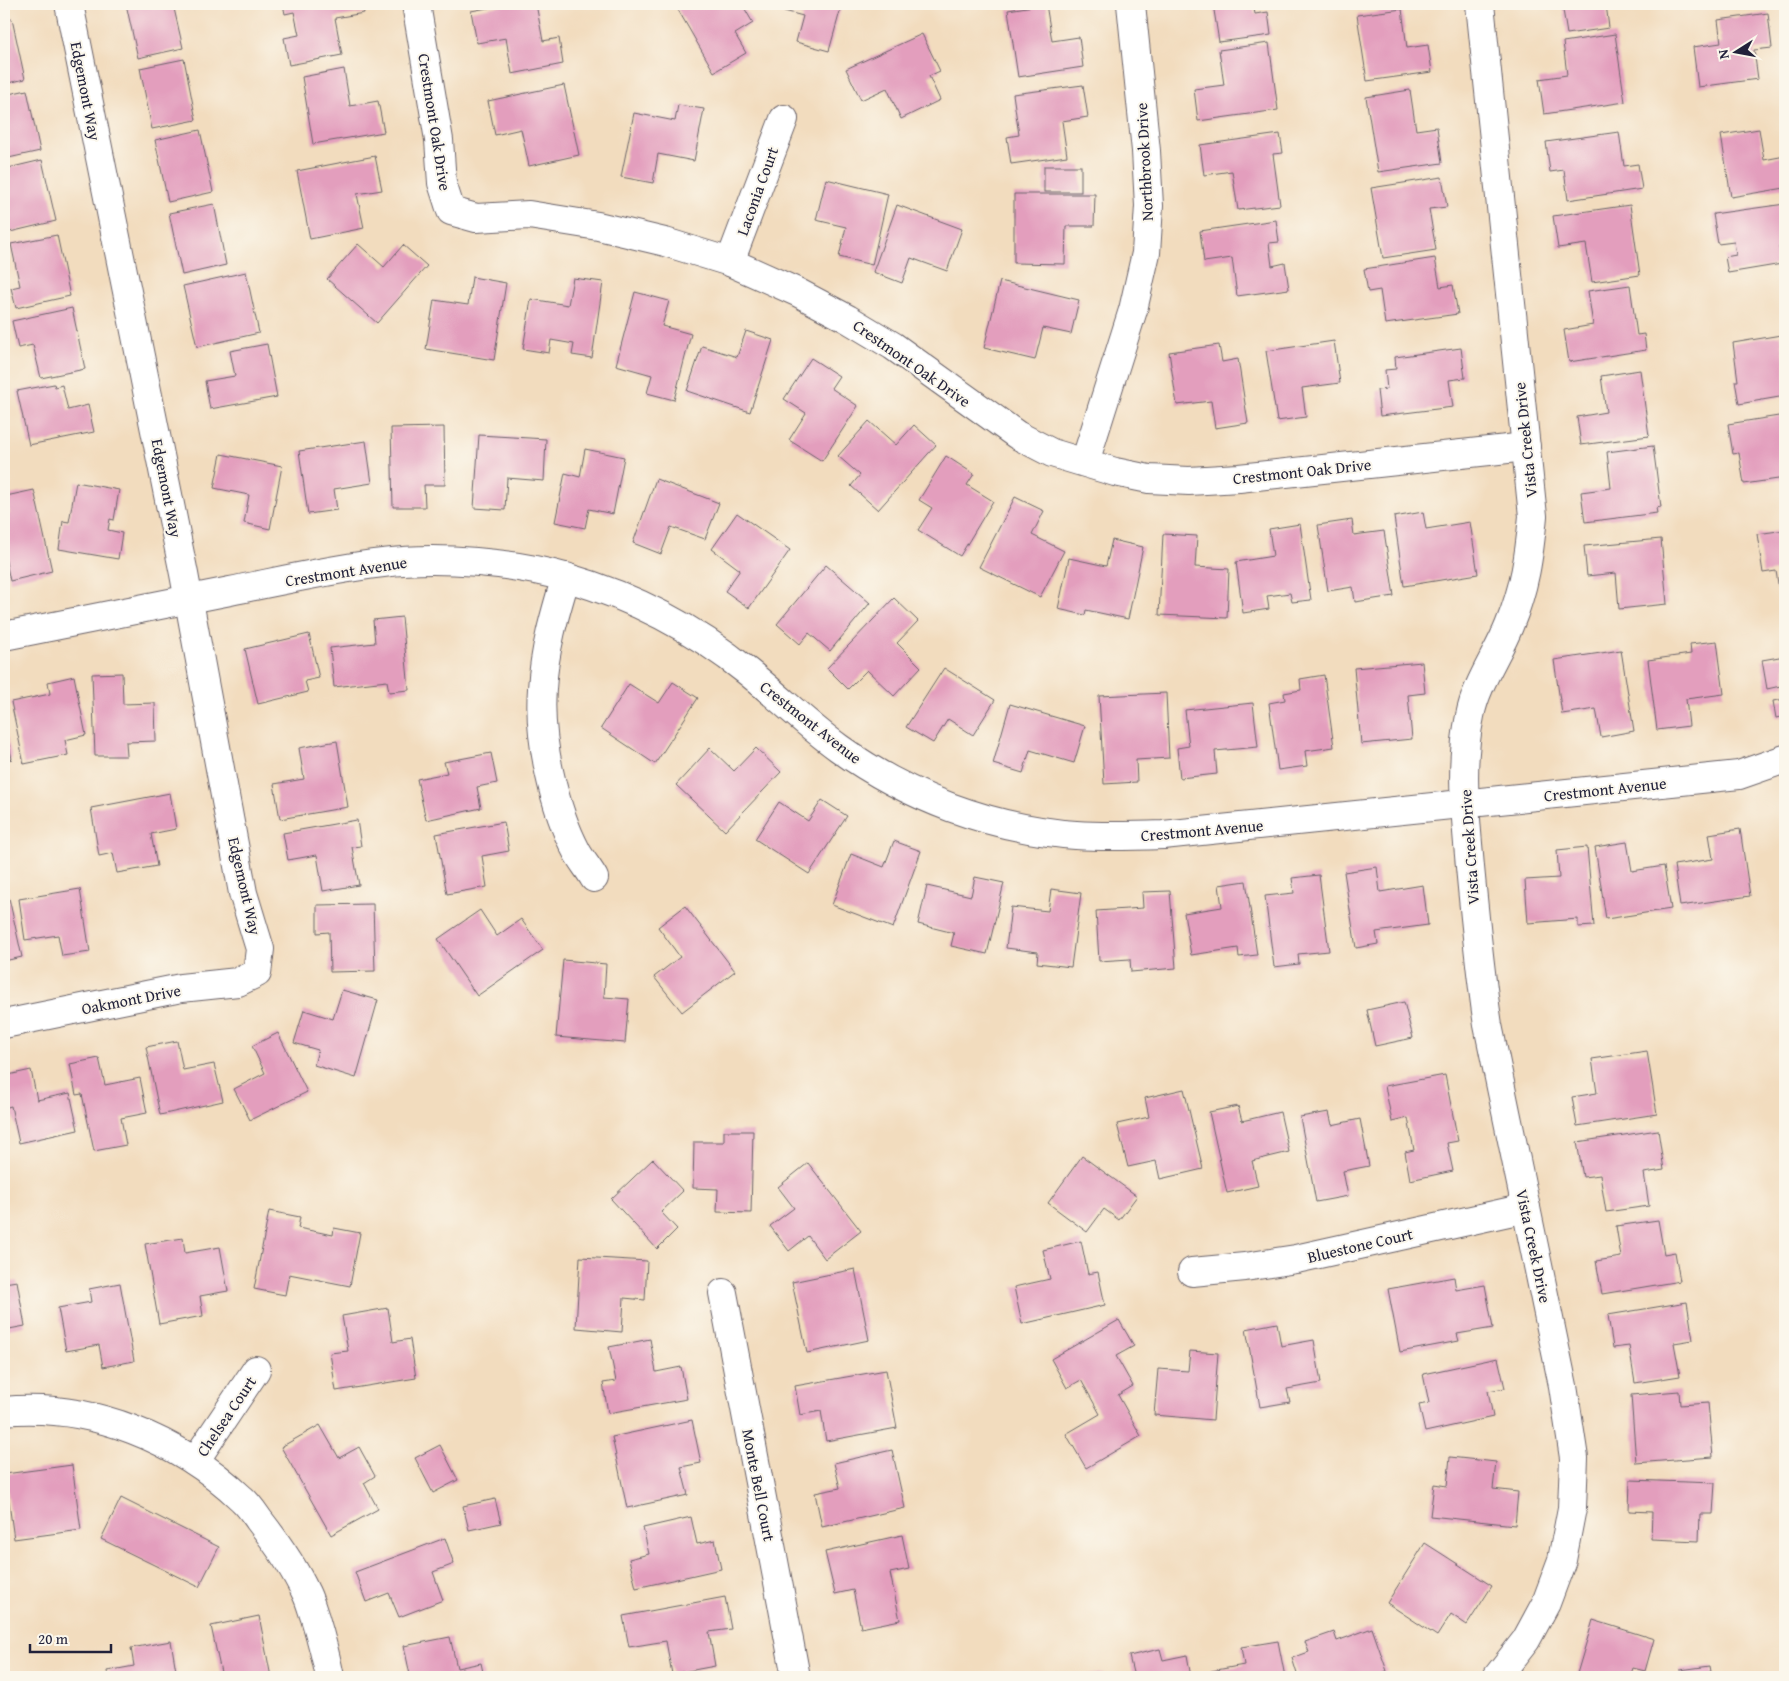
<svg xmlns="http://www.w3.org/2000/svg" width="1789" height="1681" viewBox="0 0 1789 1681" font-family="'Gentium Book Plus',serif">
<style>
.building{fill:#e39ebd}
.lines{fill:none;stroke-linecap:round;stroke-linejoin:round}
.street-casing{stroke:#6b6369;stroke-width:30}
.street{stroke:#fff;stroke-width:28}
.labels{text-anchor:middle;stroke-width:4;stroke-linejoin:round;paint-order:stroke}
.street-label{font-size:16px;fill:#22223b;stroke:#fbf7ec}
</style>
<rect width="100%" height="100%" fill="#fbf7ec"/>
<filter id="ink" filterUnits="userSpaceOnUse"><feTurbulence type="fractalNoise" baseFrequency=".02" numOctaves="2"/><feDisplacementMap in="SourceGraphic" scale="10" xChannelSelector="R" yChannelSelector="G"/><feConvolveMatrix kernelMatrix="1 2 1 2 8 2 1 2 1" color-interpolation-filters="sRGB"/></filter>
<filter id="wash" filterUnits="userSpaceOnUse"><feTurbulence type="fractalNoise" baseFrequency=".0096" numOctaves="4" result="noise"/><feDisplacementMap in="SourceGraphic" scale="20" xChannelSelector="R" yChannelSelector="G"/><feGaussianBlur stdDeviation="1.12" result="paint"/><feColorMatrix in="noise" values="0 0 0 0 0 0 0 0 0 0 0 0 0 0 0 0 0 1.4 0 .05"/><feComposite in="paint" operator="in"/></filter>
<g filter="url(#wash)">
<rect width="100%" height="100%" fill="#f2dcbe"/>
<g id="blocks">
<g class="building">
<polygon points="126,4 173,4 183,48 138,58"/>
<polygon points="283,4 362,4 364,13 335,18 342,55 289,65 284,38 299,35 294,12 285,14"/>
<polygon points="509,4 536,4 543,41 559,38 563,64 512,74 506,38 477,43 471,11"/>
<polygon points="685,4 742,4 753,23 735,34 746,53 714,72 677,8"/>
<polygon points="770,4 842,4 829,51 796,42 803,16 769,7"/>
<polygon points="1046,4 1052,41 1079,37 1083,67 1018,77 1008,10"/>
<polygon points="1186,4 1210,4 1210,5 1186,8"/>
<polygon points="1213,4 1253,4 1255,14 1268,12 1271,35 1219,42"/>
<polygon points="1562,4 1606,4 1609,28 1567,34"/>
<polygon points="1402,9 1407,48 1428,45 1432,72 1367,81 1357,15"/>
<polygon points="1768,13 1772,48 1754,50 1758,79 1698,87 1693,47 1721,43 1718,20"/>
<polygon points="12,19 25,79 4,84 4,21"/>
<polygon points="922,34 940,71 929,76 940,100 901,119 887,88 861,100 846,69"/>
<polygon points="1615,34 1625,102 1544,114 1539,79 1567,75 1563,42"/>
<polygon points="1269,43 1278,110 1198,121 1194,89 1224,85 1219,50"/>
<polygon points="184,59 196,120 152,129 140,68"/>
<polygon points="344,69 350,106 378,101 384,132 313,144 302,77"/>
<polygon points="564,85 579,155 529,166 521,129 495,135 488,101"/>
<polygon points="1083,85 1088,117 1062,121 1067,156 1011,164 1007,137 1019,135 1013,94"/>
<polygon points="27,90 40,151 4,159 4,95"/>
<polygon points="1410,90 1416,130 1437,127 1442,163 1378,172 1366,97"/>
<polygon points="678,105 704,109 694,161 658,154 653,183 621,177 634,113 675,121"/>
<polygon points="1759,129 1764,160 1785,156 1785,188 1731,197 1721,135"/>
<polygon points="200,130 213,192 168,202 155,140"/>
<polygon points="1619,132 1624,166 1638,164 1642,189 1568,200 1564,170 1550,172 1546,142"/>
<polygon points="1280,134 1283,153 1273,154 1280,205 1238,210 1232,171 1204,175 1200,145"/>
<polygon points="375,156 382,190 357,194 364,228 310,239 297,171"/>
<polygon points="42,160 56,221 10,232 4,205 4,169"/>
<rect x="1044" y="166" width="37" height="26"/>
<polygon points="1442,177 1447,207 1429,209 1436,250 1383,258 1371,188"/>
<polygon points="826,179 888,194 872,265 839,257 846,227 816,220"/>
<polygon points="1014,194 1095,194 1094,226 1066,226 1065,264 1014,263"/>
<polygon points="214,204 226,265 182,275 169,213"/>
<polygon points="1785,204 1785,245 1779,246 1782,264 1728,273 1725,257 1736,255 1734,242 1718,244 1713,214"/>
<polygon points="897,205 962,229 947,271 911,258 902,283 873,272"/>
<polygon points="1630,205 1640,275 1592,282 1586,244 1558,248 1553,216"/>
<polygon points="1276,220 1279,242 1269,243 1272,266 1285,263 1289,289 1237,296 1232,258 1204,262 1200,231"/>
<polygon points="57,235 70,296 16,308 11,288 20,286 11,244"/>
<polygon points="358,244 384,267 403,245 427,266 377,323 327,279"/>
<polygon points="1435,258 1440,287 1453,285 1458,314 1385,324 1380,290 1368,292 1364,269"/>
<polygon points="246,272 259,333 197,347 183,286"/>
<polygon points="472,277 506,283 494,360 426,349 434,300 468,305"/>
<polygon points="573,278 603,282 592,358 572,355 574,344 551,340 549,353 523,349 531,299 568,305"/>
<polygon points="1000,281 1079,300 1071,334 1043,328 1035,360 984,348"/>
<polygon points="1630,285 1637,335 1644,334 1646,350 1569,362 1564,330 1593,325 1588,291"/>
<polygon points="635,292 669,301 662,326 691,334 674,400 647,393 652,375 616,365"/>
<polygon points="72,308 85,369 41,378 33,345 18,348 12,321"/>
<polygon points="746,331 773,340 750,412 687,391 702,346 737,357"/>
<polygon points="1781,335 1785,364 1785,396 1739,404 1735,381 1738,381 1733,343"/>
<polygon points="1334,341 1340,383 1302,388 1306,417 1277,421 1266,351"/>
<polygon points="267,344 277,397 210,409 205,381 235,376 230,351"/>
<polygon points="1219,345 1222,362 1238,359 1248,423 1215,428 1211,401 1177,405 1169,352"/>
<polygon points="1461,348 1465,378 1449,380 1453,407 1380,416 1377,390 1387,389 1385,370 1396,369 1395,357"/>
<polygon points="811,358 839,376 831,388 858,406 822,461 789,440 806,413 784,399"/>
<polygon points="1640,370 1649,436 1581,445 1577,417 1606,412 1601,376"/>
<polygon points="54,384 55,387 62,385 68,410 88,405 94,432 29,445 17,391"/>
<polygon points="1785,415 1785,478 1744,484 1739,453 1733,454 1728,424"/>
<polygon points="869,421 896,445 914,425 936,445 878,510 851,486 860,475 838,456"/>
<polygon points="444,427 445,485 424,485 425,507 393,507 391,428"/>
<polygon points="479,435 546,439 544,481 507,478 505,510 474,508"/>
<polygon points="366,441 372,483 334,489 337,510 308,514 299,451"/>
<polygon points="1653,446 1661,507 1656,508 1657,513 1585,522 1581,492 1611,488 1607,452"/>
<polygon points="585,449 624,457 613,514 589,509 585,528 555,522 565,473 580,477"/>
<polygon points="221,454 282,466 270,529 244,523 249,495 214,488"/>
<polygon points="946,456 974,474 967,485 993,501 960,556 918,530 932,508 919,500"/>
<polygon points="656,479 719,503 705,539 671,527 661,554 633,543"/>
<polygon points="76,482 119,490 114,520 110,519 108,530 122,533 118,559 59,549 63,521 69,522"/>
<polygon points="34,490 52,571 10,581 4,552 4,515 10,514 6,496"/>
<polygon points="1015,497 1044,511 1032,535 1064,551 1040,597 979,567"/>
<polygon points="1423,512 1426,529 1470,522 1478,574 1404,586 1394,517"/>
<polygon points="737,513 790,550 749,608 725,591 740,570 712,549"/>
<polygon points="1352,520 1354,535 1384,531 1394,596 1355,602 1353,587 1328,591 1318,525"/>
<polygon points="1300,524 1311,600 1292,602 1290,593 1267,596 1269,609 1243,613 1236,562 1273,556 1269,529"/>
<polygon points="1785,530 1785,596 1780,596 1776,571 1763,573 1757,534"/>
<polygon points="1163,534 1197,536 1195,567 1229,569 1227,618 1159,615"/>
<polygon points="1661,539 1667,604 1619,609 1616,573 1587,576 1584,546"/>
<polygon points="1112,540 1143,547 1128,619 1086,610 1085,615 1058,609 1069,558 1106,566"/>
<polygon points="826,565 870,603 830,651 809,633 800,644 777,624"/>
<polygon points="894,598 918,621 897,643 921,667 894,696 867,670 848,689 827,668"/>
<polygon points="402,617 409,690 389,692 387,681 334,687 330,648 375,643 373,620"/>
<polygon points="309,634 319,678 305,681 308,692 258,704 245,649"/>
<polygon points="1717,641 1724,694 1686,699 1689,726 1657,730 1648,660 1691,654 1690,644"/>
<polygon points="1621,650 1634,731 1601,737 1596,709 1562,714 1554,660"/>
<polygon points="1785,656 1785,685 1767,689 1762,660"/>
<polygon points="1422,662 1425,693 1408,695 1412,739 1361,744 1354,668"/>
<polygon points="944,668 995,700 973,735 948,719 933,743 906,727"/>
<polygon points="122,673 123,704 155,703 156,741 126,742 127,756 95,756 92,674"/>
<polygon points="1324,675 1334,747 1305,751 1307,766 1278,770 1269,703 1285,700 1284,693 1301,690 1300,679"/>
<polygon points="74,676 86,735 65,740 68,755 24,764 11,702 50,694 48,682"/>
<polygon points="673,682 698,698 655,764 601,728 629,684 659,703"/>
<polygon points="1166,693 1169,758 1136,760 1137,782 1104,784 1099,696"/>
<polygon points="1785,699 1785,716 1776,718 1773,701"/>
<polygon points="1253,703 1258,747 1215,751 1217,774 1180,778 1177,748 1189,746 1185,710"/>
<polygon points="1010,704 1085,726 1074,763 1030,750 1023,773 993,764"/>
<polygon points="4,723 12,759 4,761"/>
<polygon points="337,741 348,807 280,819 274,784 304,779 299,748"/>
<polygon points="710,748 734,771 756,748 781,772 725,831 676,785"/>
<polygon points="491,753 497,783 477,787 481,808 426,820 417,779 447,773 444,762"/>
<polygon points="170,793 176,829 151,834 157,866 117,873 113,853 99,856 91,808"/>
<polygon points="822,800 847,816 809,874 755,839 779,802 808,821"/>
<polygon points="357,820 361,846 352,847 359,885 323,891 317,855 288,860 283,833"/>
<polygon points="504,822 509,851 482,856 487,887 447,894 436,834"/>
<polygon points="1740,829 1750,896 1680,906 1674,865 1713,859 1709,834"/>
<polygon points="894,841 921,851 893,928 832,905 851,854 884,867"/>
<polygon points="1627,842 1632,871 1664,866 1671,909 1606,919 1595,847"/>
<polygon points="1587,847 1594,926 1578,927 1578,919 1528,923 1525,880 1559,878 1557,850"/>
<polygon points="1377,867 1380,892 1423,885 1428,925 1376,932 1378,944 1356,948 1344,872"/>
<polygon points="1319,875 1329,951 1298,954 1299,964 1274,967 1265,896 1294,893 1292,878"/>
<polygon points="975,877 1004,883 987,954 951,946 954,933 918,924 927,886 971,896"/>
<polygon points="1246,881 1257,955 1239,957 1238,948 1191,955 1184,913 1222,907 1219,885"/>
<polygon points="80,889 90,952 62,956 58,935 25,940 19,899"/>
<polygon points="1051,889 1081,893 1071,967 1037,963 1038,952 1006,948 1011,907 1048,911"/>
<polygon points="1170,891 1176,968 1131,972 1130,959 1099,961 1096,911 1143,908 1142,892"/>
<polygon points="9,898 22,957 4,961 4,899"/>
<polygon points="373,904 375,971 330,972 329,932 317,933 317,905"/>
<polygon points="685,906 735,971 682,1012 654,977 680,957 658,927"/>
<polygon points="480,910 497,936 521,919 543,950 477,996 438,939"/>
<polygon points="563,960 606,964 604,997 629,999 625,1043 556,1037"/>
<polygon points="342,990 378,1000 356,1078 314,1065 318,1050 294,1043 304,1010 333,1019"/>
<polygon points="1404,1002 1413,1038 1375,1046 1367,1010"/>
<polygon points="278,1033 307,1092 250,1120 234,1089 265,1073 252,1046"/>
<polygon points="177,1041 183,1070 214,1064 223,1101 160,1115 146,1047"/>
<polygon points="1647,1051 1657,1114 1577,1126 1572,1097 1597,1093 1592,1059"/>
<polygon points="99,1058 105,1085 140,1078 147,1113 121,1118 126,1145 94,1151 82,1094 76,1095 70,1064"/>
<polygon points="31,1070 37,1100 70,1093 78,1130 19,1143 11,1106 4,1108 4,1076"/>
<polygon points="1445,1075 1458,1141 1447,1143 1453,1171 1410,1180 1405,1152 1414,1150 1408,1118 1392,1122 1385,1086"/>
<polygon points="1184,1089 1203,1169 1160,1179 1156,1161 1128,1167 1117,1124 1149,1117 1145,1098"/>
<polygon points="1238,1106 1242,1121 1280,1112 1289,1152 1252,1161 1258,1186 1227,1193 1209,1112"/>
<polygon points="1329,1112 1332,1125 1360,1119 1369,1166 1343,1171 1348,1196 1316,1202 1300,1117"/>
<polygon points="1658,1130 1664,1170 1644,1173 1649,1206 1606,1212 1600,1175 1583,1177 1577,1142"/>
<polygon points="724,1131 753,1131 751,1213 717,1212 718,1189 693,1188 694,1142 724,1142"/>
<polygon points="1082,1156 1137,1196 1119,1220 1104,1209 1087,1232 1048,1203"/>
<polygon points="653,1159 683,1191 661,1212 677,1229 657,1249 611,1199"/>
<polygon points="808,1163 861,1231 825,1259 808,1236 789,1251 770,1226 794,1208 778,1187"/>
<polygon points="269,1211 300,1217 298,1228 333,1235 334,1228 360,1233 350,1286 289,1274 285,1295 254,1289"/>
<polygon points="1658,1220 1664,1254 1675,1252 1680,1281 1602,1294 1596,1261 1621,1257 1616,1226"/>
<polygon points="183,1238 185,1253 220,1247 228,1291 200,1296 203,1316 159,1324 145,1244"/>
<polygon points="1081,1241 1088,1274 1098,1272 1105,1305 1022,1324 1014,1287 1050,1279 1043,1250"/>
<polygon points="580,1257 647,1261 645,1300 624,1298 622,1332 576,1328"/>
<polygon points="855,1269 869,1340 807,1353 792,1282"/>
<polygon points="1454,1277 1456,1290 1485,1285 1493,1328 1457,1334 1459,1341 1400,1352 1388,1289"/>
<polygon points="17,1281 25,1326 4,1330 4,1283"/>
<polygon points="120,1283 134,1361 103,1367 99,1345 66,1351 58,1308 91,1302 89,1289"/>
<polygon points="1687,1302 1693,1340 1674,1343 1680,1376 1635,1383 1629,1346 1613,1348 1608,1315"/>
<polygon points="388,1308 393,1342 410,1339 416,1378 336,1391 330,1353 348,1351 342,1316"/>
<polygon points="1119,1320 1134,1346 1116,1356 1133,1386 1118,1395 1141,1436 1086,1468 1066,1434 1100,1414 1081,1380 1067,1388 1051,1359"/>
<polygon points="1277,1323 1281,1346 1314,1340 1321,1383 1287,1389 1290,1402 1260,1407 1246,1329"/>
<polygon points="5,1337 8,1354 4,1355 4,1338"/>
<polygon points="650,1339 656,1372 681,1367 687,1399 608,1413 603,1383 616,1381 609,1347"/>
<polygon points="1190,1351 1218,1353 1213,1420 1154,1415 1158,1369 1188,1371"/>
<polygon points="1498,1358 1505,1388 1488,1391 1493,1417 1425,1432 1419,1405 1429,1403 1423,1374"/>
<polygon points="886,1370 897,1428 826,1441 821,1411 800,1415 795,1386"/>
<polygon points="1679,1391 1680,1405 1708,1403 1713,1457 1636,1463 1631,1395"/>
<polygon points="692,1420 701,1463 681,1467 688,1495 627,1508 612,1437"/>
<polygon points="320,1425 339,1458 359,1447 375,1476 364,1483 378,1509 331,1535 281,1447"/>
<polygon points="440,1445 458,1480 433,1493 415,1458"/>
<polygon points="892,1450 905,1508 822,1527 815,1493 840,1488 834,1463"/>
<polygon points="1450,1457 1496,1462 1493,1489 1518,1492 1515,1525 1430,1516 1434,1484 1447,1486"/>
<polygon points="72,1465 81,1530 14,1539 5,1474"/>
<polygon points="1630,1480 1715,1483 1713,1514 1700,1514 1699,1541 1651,1539 1652,1512 1629,1511"/>
<polygon points="121,1498 219,1547 199,1587 101,1539"/>
<polygon points="495,1499 501,1523 469,1530 463,1506"/>
<polygon points="691,1517 697,1544 715,1540 721,1569 636,1588 629,1559 649,1554 643,1528"/>
<polygon points="902,1535 909,1569 890,1573 900,1620 861,1628 853,1590 835,1594 825,1552"/>
<polygon points="445,1538 454,1564 433,1572 443,1600 399,1617 389,1593 366,1602 355,1572"/>
<polygon points="1425,1543 1492,1586 1467,1625 1451,1614 1437,1636 1387,1603"/>
<polygon points="725,1597 731,1629 709,1632 715,1666 672,1674 666,1641 629,1647 623,1616"/>
<polygon points="259,1616 271,1677 222,1677 211,1626"/>
<polygon points="1593,1620 1654,1639 1645,1671 1633,1668 1630,1677 1576,1677"/>
<polygon points="1372,1628 1387,1671 1371,1677 1298,1677 1292,1658 1309,1652 1305,1642 1334,1632 1337,1641"/>
<polygon points="450,1637 457,1668 481,1663 484,1677 401,1677 410,1675 404,1646"/>
<polygon points="171,1641 177,1677 108,1677 107,1671 134,1666 131,1648"/>
<polygon points="1278,1641 1285,1677 1212,1677 1211,1671 1244,1665 1241,1647"/>
<polygon points="1160,1649 1163,1660 1187,1655 1191,1677 1134,1677 1129,1656"/>
<polygon points="1710,1666 1712,1677 1682,1677 1680,1670"/>
<polygon points="1103,1673 1104,1677 1084,1677 1084,1676"/>
</g>
</g>
</g>
<g filter="url(#ink)">
<use href="#blocks" fill-opacity="0" stroke="#6b6369" stroke-width="1"/>
<g class="lines">
<defs>
<g id="street">
<polyline points="416,4 439,140 442,183 451,211 476,218 529,215 598,226 665,242 730,262 797,292 848,319 893,346 1017,435 1052,453 1115,472 1149,479 1189,481 1239,478 1526,447"/>
<path d="M1480,4L1533,516C1529,557 1525,587 1509,626C1497,656 1476,684 1470,716C1459,767 1466,817 1470,867C1475,920 1480,973 1488,1025L1563,1386L1574,1458L1572,1508L1562,1560L1546,1603L1526,1640L1497,1677"/>
<polyline points="730,262 784,119"/>
<polyline points="1085,462 1133,310 1146,253 1149,206 1146,151 1131,4"/>
<path d="M566,577C555,613 544,651 542,689C538,738 554,809 577,852C582,861 589,869 594,878"/>
<path d="M4,636C79,621 154,606 230,591C280,581 331,569 383,563C438,556 514,562 568,578C634,597 695,629 748,672C779,697 807,725 839,748C907,797 992,829 1076,835C1105,837 1134,836 1163,835L1739,775L1785,759"/>
<polyline points="4,1024 181,988 238,982 257,973 260,949 243,893 184,574 69,4"/>
<polyline points="1192,1272 1245,1267 1296,1259 1526,1208"/>
<polyline points="723,1293 796,1677"/>
<path d="M4,1411C92,1403 179,1439 242,1499C249,1505 254,1513 259,1520C277,1543 294,1567 306,1593C310,1601 312,1610 315,1618C321,1638 326,1657 330,1677"/>
<polyline points="195,1461 256,1370"/>
</g>
</defs>
<use href="#street" class="street-casing"/>
<use href="#street" class="street"/>
</g>
</g>
<g class="labels">
<g class="street-label">
<text transform="translate(86 91) rotate(79)" y="6">Edgemont Way</text>
<text transform="translate(435 122) rotate(81)" y="6">Crestmont Oak Drive</text>
<text transform="translate(1144 162) rotate(-93)" y="6">Northbrook Drive</text>
<text transform="translate(757 191) rotate(-70)" y="6">Laconia Court</text>
<text transform="translate(912 363) rotate(35)" y="6">Crestmont Oak Drive</text>
<text transform="translate(1525 440) rotate(-96)" y="6">Vista Creek Drive</text>
<text transform="translate(1302 471) rotate(-6)" y="6">Crestmont Oak Drive</text>
<text transform="translate(167 488) rotate(79)" y="6">Edgemont Way</text>
<text transform="translate(346 571) rotate(-9)" y="6">Crestmont Avenue</text>
<text transform="translate(811 722) rotate(38)" y="6">Crestmont Avenue</text>
<text transform="translate(1605 789) rotate(-6)" y="6">Crestmont Avenue</text>
<text transform="translate(1202 830) rotate(-5)" y="6">Crestmont Avenue</text>
<text transform="translate(1469 847) rotate(-94)" y="6">Vista Creek Drive</text>
<text transform="translate(245 886) rotate(77)" y="6">Edgemont Way</text>
<text transform="translate(131 999) rotate(-11)" y="6">Oakmont Drive</text>
<text transform="translate(1360 1245) rotate(-13)" y="6">Bluestone Court</text>
<text transform="translate(1534 1246) rotate(78)" y="6">Vista Creek Drive</text>
<text transform="translate(226 1416) rotate(-56)" y="6">Chelsea Court</text>
<text transform="translate(759 1485) rotate(79)" y="6">Monte Bell Court</text>
</g>
</g>
<rect width="1789" height="1681" fill="none" stroke="#fbf7ec" stroke-width="20"/>
<g transform="translate(1736 52) rotate(259)" stroke="#fbf7ec" stroke-width="4" paint-order="stroke">
<path d="M0-4L9 19L0 12L-9 19Z" fill="#22223b"/>
<text y="-8" font-size="14" font-weight="bold" text-anchor="middle" fill="#22223b">N</text>
</g>
<path d="M30 1644v8h81v-8" fill="none" stroke="#22223b" stroke-width="2.5"/>
<text x="38" y="1644" font-size="15" fill="#22223b" stroke="#fbf7ec" stroke-width="4" paint-order="stroke">20 m</text>
</svg>
